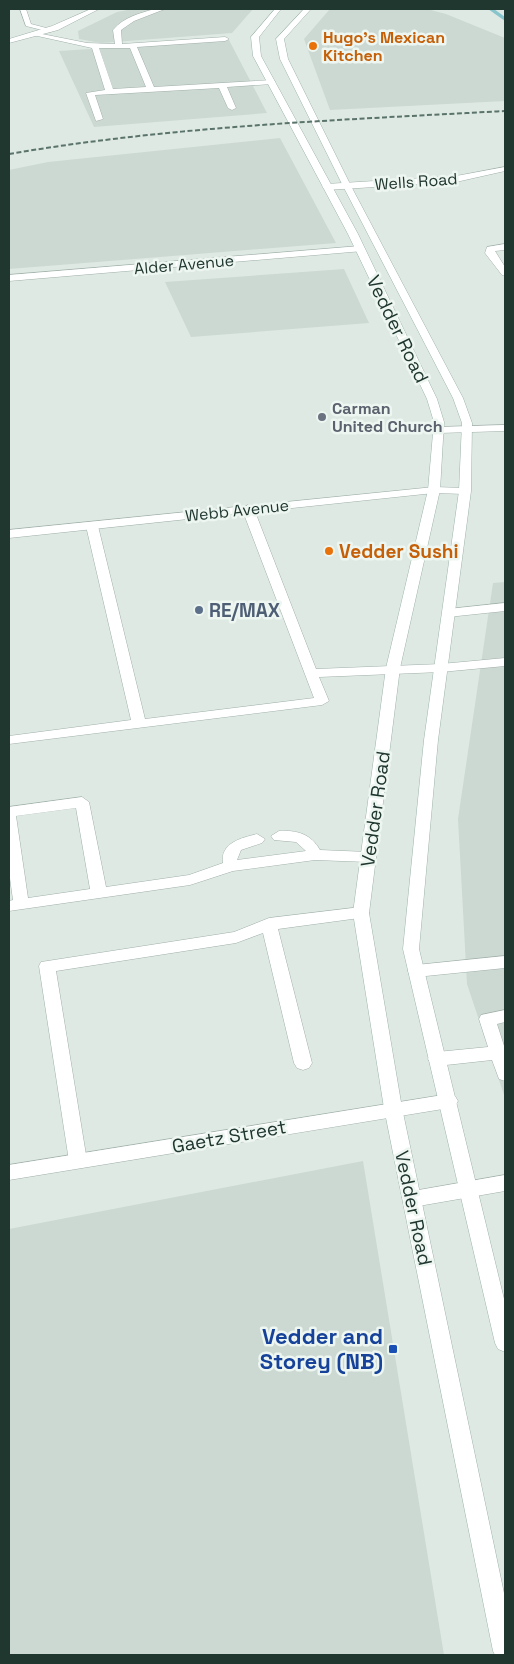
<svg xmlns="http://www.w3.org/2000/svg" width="514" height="1664" viewBox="0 0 514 1664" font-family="'Space Grotesk',sans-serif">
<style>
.built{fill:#ccd8d2}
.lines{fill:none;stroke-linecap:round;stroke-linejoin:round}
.stream{fill:#88c4cc;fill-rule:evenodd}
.lane-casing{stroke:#a1b0aa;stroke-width:1}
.street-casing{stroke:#a1b0aa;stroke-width:1}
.secondary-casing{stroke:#9eb4ab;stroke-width:1}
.lane{fill:#fff;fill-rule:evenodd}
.street{fill:#fff;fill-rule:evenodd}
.secondary{fill:#fff;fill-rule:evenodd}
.rail{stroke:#5a736b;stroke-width:2;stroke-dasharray:5 2.5;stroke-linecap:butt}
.food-dot{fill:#e8710a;stroke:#eef6f1;stroke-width:2}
.worship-dot{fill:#6b7280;stroke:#eef6f1;stroke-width:2}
.service-dot{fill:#5c6f8a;stroke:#eef6f1;stroke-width:2}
.transit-dot{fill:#1a4fb4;stroke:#eef6f1;stroke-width:2}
.labels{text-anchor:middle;stroke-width:5;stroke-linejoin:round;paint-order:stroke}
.far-food-label{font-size:16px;font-weight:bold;fill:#c56008;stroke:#eef6f1;text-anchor:start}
.far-street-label{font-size:16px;fill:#203730;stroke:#eef6f1}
.far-worship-label{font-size:16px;font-weight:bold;fill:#5b616d;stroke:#eef6f1;text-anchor:start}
.street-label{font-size:19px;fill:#203730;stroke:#eef6f1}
.food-label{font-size:19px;font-weight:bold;fill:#c56008;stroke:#eef6f1;text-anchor:start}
.service-label{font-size:19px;font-weight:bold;fill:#4e5e75;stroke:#eef6f1;text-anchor:start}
.near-transit-label{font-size:22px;font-weight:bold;fill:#164399;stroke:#eef6f1;text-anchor:end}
</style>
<rect width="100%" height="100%" fill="#dee9e3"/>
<g class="built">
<polygon points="133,9 253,9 232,33 101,43 79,39 78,31 117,12"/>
<polygon points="330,9 427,9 446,14 505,38 505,101 330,110 304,39"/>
<polygon points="229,40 267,113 94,127 59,51"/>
<polygon points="280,138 336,243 9,269 9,170 48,162"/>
<polygon points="344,269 369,323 191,337 165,282"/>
<polygon points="505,582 505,1098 467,984 458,819 493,583"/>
<polygon points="363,1161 444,1655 9,1655 9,1229"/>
</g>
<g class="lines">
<polygon class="stream" points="488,9 494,9 505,17 505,21"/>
<defs>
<g id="lane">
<polygon points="20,9 26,9 31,24 54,30 50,32 26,26"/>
<path d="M155,9H165L134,21L121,30L122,44L225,37L229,39L225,41L137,47L154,87L272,80L276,82L272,84L227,87L236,108L232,110L228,108L219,88L95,95L103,119L96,121L86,93L105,90L92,48L33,35L37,33L87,43L115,44L113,30C124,17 140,13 155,9ZM99,48H130L146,87L113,89Z"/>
<polygon points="505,244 505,250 495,251 505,267 505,276 502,275 485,253 487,247"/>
<polygon points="505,425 505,431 439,433 433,430 439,427"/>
<polygon points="248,505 254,509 316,669 441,664 505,658 505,666 441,672 319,677 329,701 322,705 9,744 9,736 131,720 86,526 92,522 98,526 145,719 314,698 242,509"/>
<polygon points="505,603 505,611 448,617 442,613 448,609"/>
<path d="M82,797L89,802L106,887L189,875L223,863C220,843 241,838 257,834L265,839L262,843L241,850L237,860L306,851L296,842L274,840L271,836L279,831C297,830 311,834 320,850L368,852L373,853L376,857L373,861L368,862L315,860L233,871L190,885L9,911V901L13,900L9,871V807ZM76,808L90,889L28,898L16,816Z"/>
<polygon points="361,907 367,909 369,913 367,917 278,929 312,1063 309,1068 303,1070 297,1068 294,1063 263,933 236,943 56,971 87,1161 84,1166 78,1168 72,1166 69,1161 39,966 41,962 234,932 269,918"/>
<polygon points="505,956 505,968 416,977 410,975 408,971 410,967 416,965"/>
<polygon points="505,1010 505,1022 497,1024 505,1049 505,1081 499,1079 492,1060 437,1066 431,1064 428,1059 431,1054 437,1052 488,1047 479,1019 481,1015"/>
</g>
<g id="street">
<polygon points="91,9 99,9 58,30 9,43 9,39 52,26"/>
<polygon points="505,167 505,171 456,182 326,190 322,187 326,184 456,176"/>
<polygon points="360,246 363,247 363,251 9,281 9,275"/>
<polygon points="434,487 465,488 471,491 465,494 434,493 9,538 9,530"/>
<polygon points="449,1094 455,1096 458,1101 455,1106 449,1108 9,1180 9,1165"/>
<polygon points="505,1175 505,1191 413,1207 406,1204 404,1199 406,1194 413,1191"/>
</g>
<g id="secondary">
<polygon points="275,9 281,9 259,37 261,56 358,234 437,399 444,422 440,490 400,668 369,913 402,1108 505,1598 505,1655 495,1655 493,1651 384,1108 353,913 386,668 428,490 434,422 427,399 348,234 253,56 251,37"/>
<polygon points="304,9 311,9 284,39 288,59 351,186 463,398 472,423 471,491 438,740 419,949 505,1303 505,1352 498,1349 495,1343 403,949 424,740 459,491 462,423 453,398 343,186 280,59 276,39"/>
</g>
</defs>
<use href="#lane" class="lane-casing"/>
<use href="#street" class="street-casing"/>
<use href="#secondary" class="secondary-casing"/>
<use href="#lane" class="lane"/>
<use href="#street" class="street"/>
<use href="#secondary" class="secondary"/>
<path class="rail" d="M9,154C173,126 339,120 505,111"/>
</g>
<g class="food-dot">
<circle cx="313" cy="46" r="5"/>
<circle cx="329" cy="551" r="5"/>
</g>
<circle class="worship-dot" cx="322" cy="417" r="5"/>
<circle class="service-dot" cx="199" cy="610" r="5"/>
<rect class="transit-dot" x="388" y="1344" width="10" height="10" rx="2.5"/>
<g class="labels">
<g class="far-food-label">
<text x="323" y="43">Hugo's Mexican<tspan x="323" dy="18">Kitchen</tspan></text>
</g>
<g class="far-street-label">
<text transform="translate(416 181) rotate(-4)" y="6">Wells Road</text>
<text transform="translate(184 264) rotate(-5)" y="6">Alder Avenue</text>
<text transform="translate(237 510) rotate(-6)" y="6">Webb Avenue</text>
</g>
<g class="far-worship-label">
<text x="332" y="414">Carman<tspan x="332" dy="18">United Church</tspan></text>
</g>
<g class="street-label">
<text transform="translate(398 329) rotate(64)" y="7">Vedder Road</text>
<text transform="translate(375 809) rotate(-82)" y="7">Vedder Road</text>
<text transform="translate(229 1136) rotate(-10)" y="7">Gaetz Street</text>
<text transform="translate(414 1208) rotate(78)" y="7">Vedder Road</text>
</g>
<g class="food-label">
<text x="339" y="558">Vedder Sushi</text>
</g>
<g class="service-label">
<text x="209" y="617">RE/MAX</text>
</g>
<g class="near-transit-label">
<text x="383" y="1344">Vedder and<tspan x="383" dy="25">Storey (NB)</tspan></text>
</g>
</g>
<rect width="514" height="1664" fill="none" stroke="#203730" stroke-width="20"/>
</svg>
